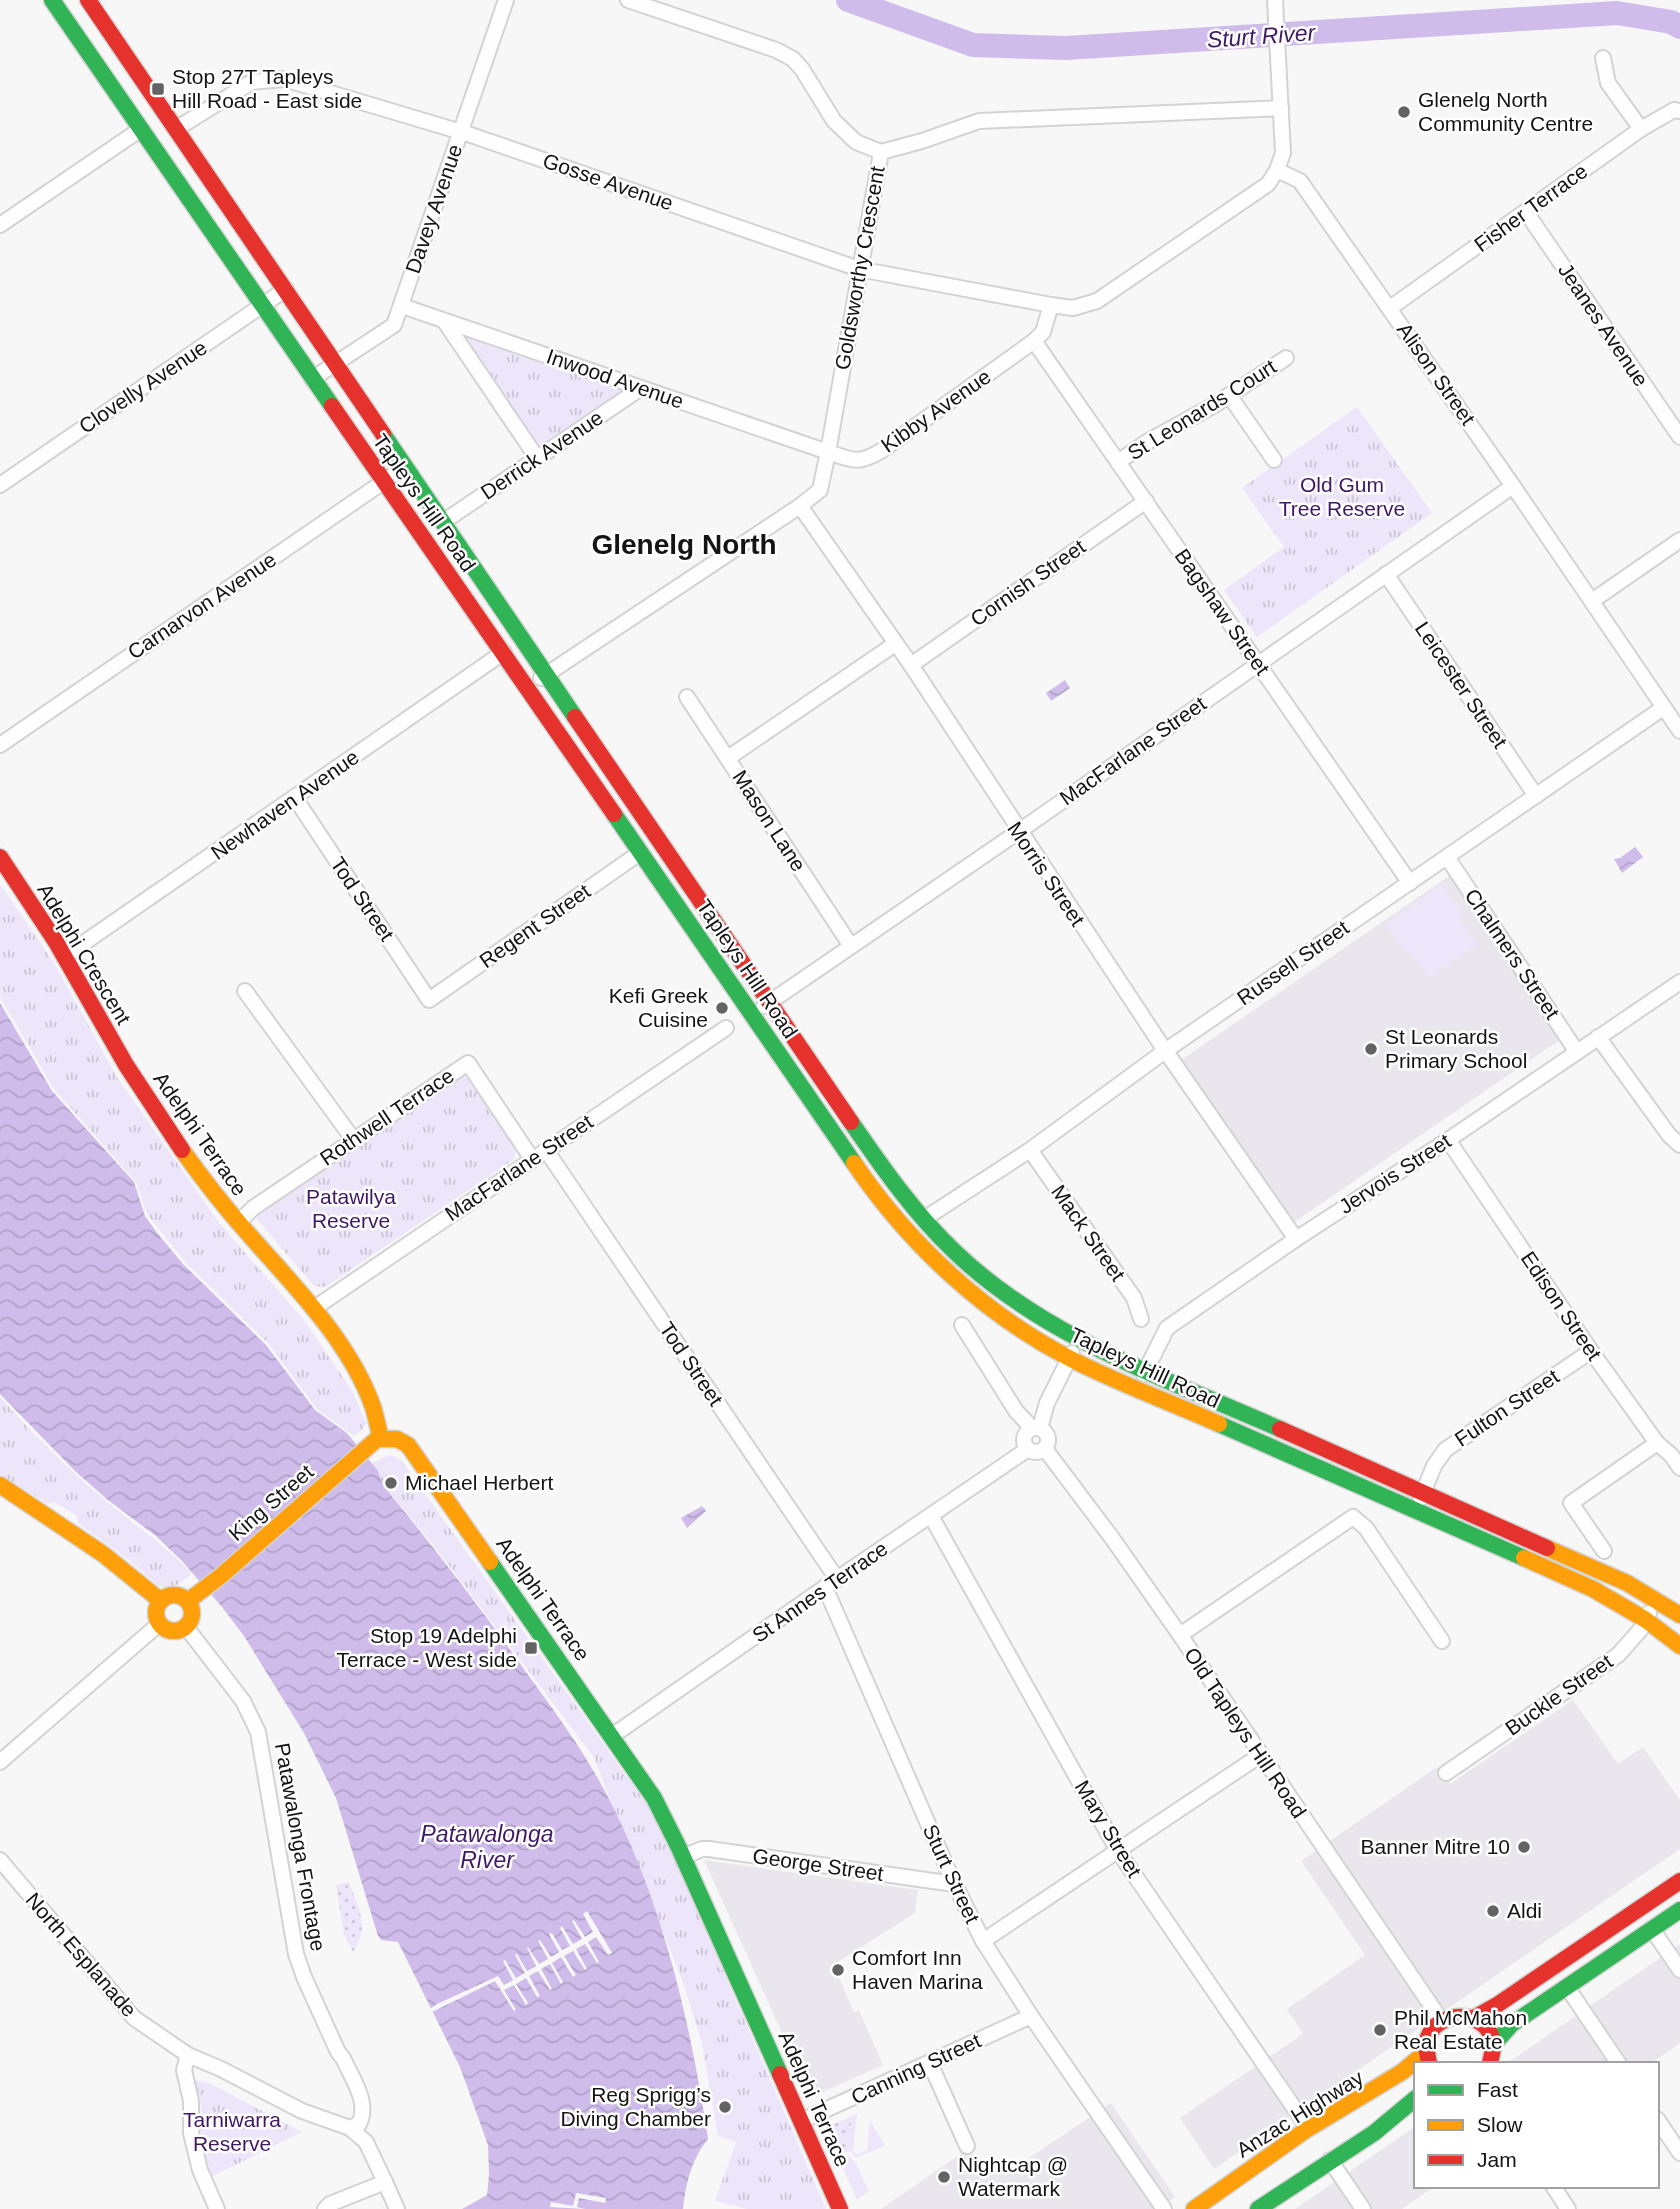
<svg xmlns="http://www.w3.org/2000/svg" width="1680" height="2209" viewBox="0 0 1680 2209" font-family="Arial,sans-serif">
<style>
.built{fill:#e9e7ed}
.grass{fill:url(#grass-dots)}
.park{fill:url(#park-tufts)}
.garden{fill:#ede5f9}
.water{fill:url(#water-waves)}
.pier{fill:#f7f7f8}
.lines{fill:none;stroke-linecap:round;stroke-linejoin:round}
.river{stroke:#cfbceb;stroke-width:24}
.street-casing{stroke:#d3d3d4;stroke-width:18}
.fast-casing{stroke:#d3d3d4;stroke-width:19}
.slow-casing{stroke:#d3d3d4;stroke-width:19}
.jam-casing{stroke:#d3d3d4;stroke-width:19}
.street{stroke:#fefefe;stroke-width:14}
.fast{stroke:#30b455;stroke-width:16}
.slow{stroke:#ff9f0a;stroke-width:16}
.jam{stroke:#e5322d;stroke-width:16}
.poi-dot{fill:#636364;stroke:#fff;stroke-width:2.5}
.labels{text-anchor:middle;stroke-width:5;stroke-linejoin:round;paint-order:stroke}
.poi-label{font-size:21px;fill:#141415;stroke:#fff;text-anchor:start}
.street-label{font-size:21px;fill:#141415;stroke:#fff}
.park-label{font-size:21px;fill:#3f1864;stroke:#fff}
.water-label{font-size:23px;font-style:italic;fill:#411a66;stroke:#fff}
.district-label{font-size:28px;font-weight:bold;fill:#141415;stroke:#fff}
</style>
<defs>
<pattern id="grass-dots" width="8" height="8" patternUnits="userSpaceOnUse" patternTransform="scale(1.75)"><rect width="8" height="8" fill="#ede5f9"/><path d="M2 2h.1M6 6h.1" fill="none" stroke="#cac4d5" stroke-width="1.8" stroke-linecap="round"/></pattern>
<pattern id="park-tufts" width="24" height="20" patternUnits="userSpaceOnUse" patternTransform="scale(1.75)"><rect width="24" height="20" fill="#ede5f9"/><path d="M3 7l-1-3M5 7V3M7 7l1-3M15 17l-1-3M17 17v-4M19 17l1-3" fill="none" stroke="#cac4d5"/></pattern>
<pattern id="water-waves" width="16" height="10" patternUnits="userSpaceOnUse" patternTransform="scale(1.75)"><rect width="16" height="10" fill="#cfbceb"/><path d="M0 5q4-4 8 0t8 0" fill="none" stroke="#b1a1c9"/></pattern>
</defs>
<rect width="100%" height="100%" fill="#f7f7f8"/>
<g class="built">
<polygon points="1449,876 1561,1039 1293,1223 1181,1060"/>
<polygon points="1573,1700 1618,1764 1643,1747 1680,1800 1680,1849 1214,2169 1180,2118 1303,2034 1287,2009 1365,1955 1301,1861 1437,1767 1450,1784"/>
<polygon points="704,1860 918,1890 915,1913 833,1965 854,2012 859,2010 883,2065 811,2097"/>
<polygon points="1680,1944 1680,2043 1650,2064 1506,2064"/>
<polygon points="1111,2103 1175,2197 1157,2209 881,2209 969,2148 985,2174 1014,2159 1018,2165"/>
<polygon points="1416,2126 1416,2186 1435,2186 1402,2209 1295,2209"/>
</g>
<g class="grass">
<path d="M349,1882C358,1910 371,1925 353,1952L344,1934L336,1885Z"/>
<polygon points="852,2116 847,2152 839,2153 829,2131 832,2125"/>
</g>
<g class="park">
<polygon points="462,335 626,391 541,448"/>
<polygon points="1357,407 1432,513 1257,637 1224,590 1284,547 1242,488"/>
<polygon points="0,884 54,963 118,1079 220,1224 304,1320 351,1389 366,1422 363,1429 354,1436 317,1409 268,1343 187,1264 147,1214 136,1182 54,1089 0,997"/>
<polygon points="462,1076 467,1078 517,1149 513,1160 325,1287 314,1286 255,1217 258,1211 457,1077"/>
<path d="M0,1397C32,1433 68,1469 105,1500C135,1525 166,1546 192,1574L177,1585L160,1587L124,1556L78,1523L77,1516L54,1502L48,1504L0,1474Z"/>
<polygon points="390,1455 401,1460 659,1822 826,2209 747,2209 715,2201 736,2142 718,2136 702,2044 683,1982 593,1756 435,1547 367,1465"/>
<polygon points="195,2080 211,2084 302,2132 211,2177 200,2137 201,2104"/>
</g>
<g class="garden">
<polygon points="1441,884 1463,914 1458,918 1477,945 1429,978 1410,952 1407,954 1386,925"/>
<polygon points="857,2114 853,2150 857,2155 867,2150 870,2121 885,2146 855,2158 851,2151 847,2152 852,2116"/>
<polygon points="849,2156 855,2162 869,2191 857,2200 838,2157"/>
</g>
<g class="water">
<polygon points="1065,680 1070,688 1051,701 1046,693"/>
<polygon points="1635,847 1643,857 1622,873 1614,859 1620,858"/>
<path d="M0,1003L52,1091L134,1182L145,1216L158,1234L183,1264L266,1345L315,1410L347,1433L378,1471L382,1483L391,1495C438,1553 483,1611 526,1672C555,1712 584,1751 607,1795C663,1903 690,2020 708,2139C691,2160 686,2183 683,2209H462L487,2195L489,2175L488,2145L460,2067L398,1942L381,1940L378,1936L336,1798L304,1733L244,1636L222,1607L182,1561L156,1536L108,1500L76,1472L0,1394Z"/>
<polygon points="702,1506 706,1511 687,1528 681,1518"/>
</g>
<g class="pier">
<polygon points="587,1911 612,1953 608,1955 596,1937 588,1942 599,1962 597,1963 585,1944 576,1949 587,1969 585,1970 573,1951 564,1956 576,1975 573,1977 561,1957 552,1963 563,1982 561,1984 550,1964 541,1969 552,1989 550,1990 538,1971 529,1976 540,1996 537,1997 526,1978 516,1984 528,2003 526,2005 514,1985 504,1990 516,2010 514,2011 495,1981 432,2012 430,2009 437,2004 498,1976 504,1985 513,1980 503,1961 505,1960 516,1978 525,1973 515,1955 517,1954 527,1971 536,1966 527,1948 528,1947 539,1964 548,1959 538,1941 540,1940 551,1957 559,1952 549,1934 552,1933 562,1950 570,1946 560,1928 562,1926 573,1944 582,1939 572,1921 574,1920 585,1937 593,1932 583,1914"/>
<polygon points="576,2193 606,2198 605,2203 579,2198 577,2207 585,2209 550,2207 551,2202 573,2206"/>
</g>
<g class="lines">
<polyline class="river" points="848,0 973,45 1066,48 1617,13 1671,22 1680,27"/>
<defs>
<g id="street">
<polyline points="628,0 776,50 793,59 802,69 834,121 856,142 881,152"/>
<polyline points="1603,58 1608,83 1641,129"/>
<polyline points="176,129 252,82 284,79 468,134 859,269 1051,305"/>
<polyline points="881,152 922,141 979,121 1281,108"/>
<polyline points="1277,170 1300,181 1513,486 1680,731"/>
<polyline points="1526,212 1680,437"/>
<polyline points="0,225 141,129"/>
<polyline points="402,306 828,452 881,152"/>
<polyline points="1390,308 1641,129 1674,110 1680,111"/>
<polyline points="445,322 537,458"/>
<polyline points="1034,341 1410,883"/>
<polyline points="312,379 394,325 506,0"/>
<polyline points="1229,395 1274,460"/>
<polyline points="1118,462 1147,442 1216,404 1286,358"/>
<polyline points="0,485 286,289"/>
<polyline points="800,506 911,665 1160,1043 1296,1239"/>
<polyline points="443,522 641,388"/>
<polyline points="1386,574 1536,796"/>
<polyline points="1592,601 1680,540"/>
<polyline points="911,665 1146,501"/>
<path d="M541,678L800,506L820,490L828,452C853,460 857,465 881,451L1034,341L1043,332L1051,305L1073,308L1097,301L1268,184L1277,170L1283,153L1275,0"/>
<polyline points="687,697 851,946"/>
<polyline points="0,745 405,467"/>
<polyline points="728,758 895,644"/>
<polyline points="295,798 429,1000 641,852"/>
<polyline points="1447,857 1577,1052"/>
<polyline points="65,956 504,652"/>
<polyline points="245,991 353,1139"/>
<polyline points="764,1006 1018,832 1513,486"/>
<polyline points="1598,1037 1669,1135 1680,1145"/>
<polyline points="1448,1140 1591,1351 1657,1443 1671,1455 1680,1468"/>
<polyline points="546,1150 837,1579"/>
<polyline points="1030,1150 1134,1298 1141,1319"/>
<polyline points="924,1219 1030,1150 1165,1051 1663,708"/>
<polyline points="238,1223 253,1208 468,1063 532,1159"/>
<polyline points="313,1309 726,1028"/>
<polyline points="962,1325 1016,1411 1032,1428"/>
<polyline points="1144,1374 1167,1328 1296,1239 1448,1140 1680,982"/>
<circle cx="1036" cy="1440" r="12"/>
<polyline points="1040,1428 1047,1403 1072,1353"/>
<polyline points="1045,1449 1112,1538 1180,1635 1441,2020"/>
<polyline points="1421,1498 1434,1466 1445,1450 1591,1351"/>
<polyline points="931,1516 1118,1851 1308,2128"/>
<polyline points="1604,1551 1571,1503 1657,1443"/>
<polyline points="825,1587 952,1879 983,1941 1031,2016 1164,2209"/>
<polyline points="1180,1635 1353,1517 1366,1528 1442,1641"/>
<polyline points="612,1736 837,1579 1028,1449"/>
<polyline points="0,1762 159,1624"/>
<polyline points="1446,1773 1618,1655 1641,1629 1649,1613"/>
<polyline points="683,1857 702,1849 709,1849 954,1884"/>
<path d="M0,1860L134,2018L188,2055L221,2069L302,2111L350,2128L359,2124C370,2102 352,2079 343,2058L338,2052L304,1977L296,1954L258,1732L243,1701L186,1627"/>
<polyline points="1652,1929 1680,1970"/>
<polyline points="983,1941 1259,1756"/>
<polyline points="1567,1987 1619,2064"/>
<polyline points="188,2055 184,2070 191,2101 191,2133 200,2170 217,2209"/>
<polyline points="930,2063 967,2146"/>
<polyline points="1657,2119 1680,2153"/>
<polyline points="801,2121 1031,2016"/>
<polyline points="1330,2160 1363,2209"/>
<polyline points="385,2182 397,2209"/>
<polyline points="1553,2186 1568,2209"/>
<polyline points="325,2209 330,2204 385,2182 366,2142 350,2128"/>
</g>
<g id="fast">
<polyline points="52,0 332,406"/>
<polyline points="383,434 575,717"/>
<polyline points="614,814 854,1163"/>
<path d="M851,1122C882,1167 914,1213 954,1251C1044,1338 1167,1379 1280,1429"/>
<polyline points="1219,1424 1524,1558"/>
<polyline points="490,1562 654,1798 679,1848 780,2074"/>
<polyline points="1494,2044 1512,2024 1680,1910"/>
<polyline points="1258,2209 1374,2133 1416,2098"/>
</g>
<g id="slow">
<path d="M182,1150C202,1178 222,1204 245,1230C291,1283 349,1339 373,1407C376,1417 378,1428 381,1438"/>
<path d="M854,1163C908,1243 983,1313 1069,1358C1117,1383 1170,1402 1219,1424"/>
<polyline points="0,1485 103,1554 161,1601"/>
<polyline points="1547,1548 1627,1583 1680,1615"/>
<polyline points="1524,1558 1593,1589 1646,1620 1680,1646"/>
<circle cx="174" cy="1613" r="18"/>
<polyline points="188,1601 222,1575 377,1439 397,1439 408,1445 490,1562"/>
<polyline points="1194,2209 1306,2130 1402,2072 1426,2052"/>
</g>
<g id="jam">
<polyline points="88,0 383,434"/>
<polyline points="332,406 614,814"/>
<polyline points="575,717 851,1122"/>
<polyline points="0,857 56,942 126,1065 182,1150"/>
<polyline points="1280,1429 1547,1548"/>
<polyline points="1474,2018 1497,2005 1680,1881"/>
<path d="M1429,2063C1428,2056 1425,2047 1427,2041C1434,2009 1487,2008 1493,2042C1494,2048 1491,2057 1490,2064"/>
<polyline points="780,2074 840,2209"/>
</g>
</defs>
<use href="#street" class="street-casing"/>
<use href="#fast" class="fast-casing"/>
<use href="#slow" class="slow-casing"/>
<use href="#jam" class="jam-casing"/>
<use href="#street" class="street"/>
<use href="#fast" class="fast"/>
<use href="#slow" class="slow"/>
<use href="#jam" class="jam"/>
</g>
<g class="poi-dot">
<rect x="151" y="82" width="14" height="14" rx="3.5"/>
<circle cx="1404" cy="112" r="7"/>
<circle cx="722" cy="1008" r="7"/>
<circle cx="1371" cy="1049" r="7"/>
<circle cx="391" cy="1483" r="7"/>
<rect x="524" y="1641" width="14" height="14" rx="3.5"/>
<circle cx="1524" cy="1847" r="7"/>
<circle cx="1493" cy="1911" r="7"/>
<circle cx="838" cy="1970" r="7"/>
<circle cx="1380" cy="2030" r="7"/>
<circle cx="725" cy="2107" r="7"/>
<circle cx="944" cy="2177" r="7"/>
</g>
<g class="labels">
<g class="poi-label">
<text x="172" y="84">Stop 27T Tapleys<tspan x="172" dy="24">Hill Road - East side</tspan></text>
<text x="1418" y="107">Glenelg North<tspan x="1418" dy="24">Community Centre</tspan></text>
<text x="708" y="1003" text-anchor="end">Kefi Greek<tspan x="708" dy="24">Cuisine</tspan></text>
<text x="1385" y="1044">St Leonards<tspan x="1385" dy="24">Primary School</tspan></text>
<text x="405" y="1490">Michael Herbert</text>
<text x="517" y="1643" text-anchor="end">Stop 19 Adelphi<tspan x="517" dy="24">Terrace - West side</tspan></text>
<text x="1510" y="1854" text-anchor="end">Banner Mitre 10</text>
<text x="1507" y="1918">Aldi</text>
<text x="852" y="1965">Comfort Inn<tspan x="852" dy="24">Haven Marina</tspan></text>
<text x="1394" y="2025">Phil McMahon<tspan x="1394" dy="24">Real Estate</tspan></text>
<text x="711" y="2102" text-anchor="end">Reg Sprigg’s<tspan x="711" dy="24">Diving Chamber</tspan></text>
<text x="958" y="2172">Nightcap @<tspan x="958" dy="24">Watermark</tspan></text>
</g>
<g class="street-label">
<text transform="translate(608 182) rotate(19)" y="7">Gosse Avenue</text>
<text transform="translate(1531 208) rotate(-36)" y="7">Fisher Terrace</text>
<text transform="translate(434 209) rotate(-71)" y="7">Davey Avenue</text>
<text transform="translate(860 268) rotate(-80)" y="7">Goldsworthy Crescent</text>
<text transform="translate(1603 325) rotate(56)" y="7">Jeanes Avenue</text>
<text transform="translate(1436 374) rotate(55)" y="7">Alison Street</text>
<text transform="translate(615 379) rotate(19)" y="7">Inwood Avenue</text>
<text transform="translate(143 387) rotate(-34)" y="7">Clovelly Avenue</text>
<text transform="translate(1202 410) rotate(-32)" y="7">St Leonards Court</text>
<text transform="translate(936 411) rotate(-35)" y="7">Kibby Avenue</text>
<text transform="translate(542 455) rotate(-34)" y="7">Derrick Avenue</text>
<text transform="translate(424 503) rotate(55)" y="7">Tapleys Hill Road</text>
<text transform="translate(1028 583) rotate(-35)" y="7">Cornish Street</text>
<text transform="translate(202 606) rotate(-34)" y="7">Carnarvon Avenue</text>
<text transform="translate(1222 612) rotate(55)" y="7">Bagshaw Street</text>
<text transform="translate(1461 685) rotate(56)" y="7">Leicester Street</text>
<text transform="translate(1133 751) rotate(-35)" y="7">MacFarlane Street</text>
<text transform="translate(285 805) rotate(-35)" y="7">Newhaven Avenue</text>
<text transform="translate(769 821) rotate(57)" y="7">Mason Lane</text>
<text transform="translate(1046 874) rotate(56)" y="7">Morris Street</text>
<text transform="translate(362 899) rotate(56)" y="7">Tod Street</text>
<text transform="translate(535 926) rotate(-35)" y="7">Regent Street</text>
<text transform="translate(84 954) rotate(59)" y="7">Adelphi Crescent</text>
<text transform="translate(1512 954) rotate(56)" y="7">Chalmers Street</text>
<text transform="translate(1293 963) rotate(-35)" y="7">Russell Street</text>
<text transform="translate(747 969) rotate(56)" y="7">Tapleys Hill Road</text>
<text transform="translate(387 1117) rotate(-34)" y="7">Rothwell Terrace</text>
<text transform="translate(200 1134) rotate(55)" y="7">Adelphi Terrace</text>
<text transform="translate(519 1168) rotate(-34)" y="7">MacFarlane Street</text>
<text transform="translate(1395 1174) rotate(-33)" y="7">Jervois Street</text>
<text transform="translate(1088 1233) rotate(55)" y="7">Mack Street</text>
<text transform="translate(1561 1306) rotate(56)" y="7">Edison Street</text>
<text transform="translate(691 1364) rotate(56)" y="7">Tod Street</text>
<text transform="translate(1145 1368) rotate(25)" y="7">Tapleys Hill Road</text>
<text transform="translate(1507 1408) rotate(-34)" y="7">Fulton Street</text>
<text transform="translate(271 1503) rotate(-41)" y="7">King Street</text>
<text transform="translate(820 1592) rotate(-35)" y="7">St Annes Terrace</text>
<text transform="translate(543 1599) rotate(55)" y="7">Adelphi Terrace</text>
<text transform="translate(1559 1695) rotate(-35)" y="7">Buckle Street</text>
<text transform="translate(1245 1733) rotate(56)" y="7">Old Tapleys Hill Road</text>
<text transform="translate(1108 1829) rotate(59)" y="7">Mary Street</text>
<text transform="translate(300 1847) rotate(80)" y="7">Patawalonga Frontage</text>
<text transform="translate(818 1865) rotate(8)" y="7">George Street</text>
<text transform="translate(951 1874) rotate(65)" y="7">Sturt Street</text>
<text transform="translate(81 1955) rotate(49)" y="7">North Esplanade</text>
<text transform="translate(916 2069) rotate(-25)" y="7">Canning Street</text>
<text transform="translate(814 2099) rotate(66)" y="7">Adelphi Terrace</text>
<text transform="translate(1300 2114) rotate(-32)" y="7">Anzac Highway</text>
</g>
<g class="park-label">
<text x="1342" y="492">Old Gum<tspan x="1342" dy="24">Tree Reserve</tspan></text>
<text x="351" y="1204">Patawilya<tspan x="351" dy="24">Reserve</tspan></text>
<text x="232" y="2127">Tarniwarra<tspan x="232" dy="24">Reserve</tspan></text>
</g>
<g class="water-label">
<text transform="translate(1261 36) rotate(-4)" y="8">Sturt River</text>
<text x="487" y="1842">Patawalonga<tspan x="487" dy="26">River</tspan></text>
</g>
<g class="district-label">
<text x="684" y="554">Glenelg North</text>
</g>
</g>
<rect x="1414" y="2062" width="245" height="126" fill="#ffffff" stroke="#a1a1a1" stroke-width="2"/>
<rect x="1428" y="2085" width="35" height="10" fill="#30b455" stroke="#a1a1a1" stroke-width="2"/>
<text x="1477" y="2097" font-size="21" fill="#141415">Fast</text>
<rect x="1428" y="2120" width="35" height="10" fill="#ff9f0a" stroke="#a1a1a1" stroke-width="2"/>
<text x="1477" y="2132" font-size="21" fill="#141415">Slow</text>
<rect x="1428" y="2155" width="35" height="10" fill="#e5322d" stroke="#a1a1a1" stroke-width="2"/>
<text x="1477" y="2167" font-size="21" fill="#141415">Jam</text>
</svg>
